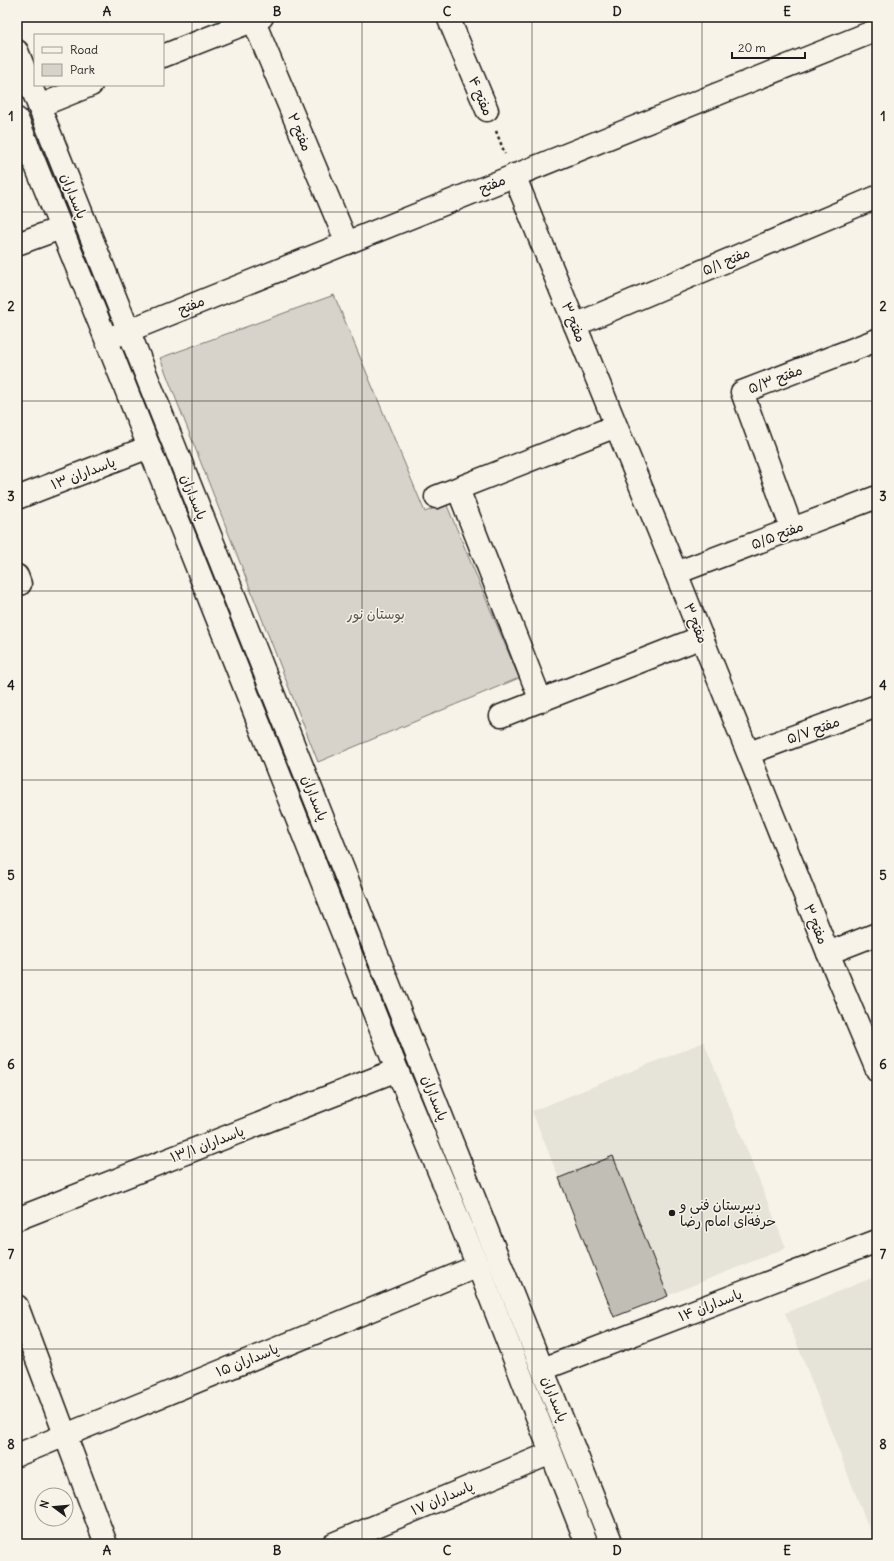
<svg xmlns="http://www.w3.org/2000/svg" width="894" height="1561" viewBox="0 0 894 1561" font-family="Delius,'Playpen Sans Arabic',sans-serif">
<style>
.built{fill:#e6e3d9}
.green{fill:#d7d3cb;stroke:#7a7874}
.building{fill:#c0beb5;stroke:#1c1c1c}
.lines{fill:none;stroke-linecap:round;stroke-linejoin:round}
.minor-casing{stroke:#1c1c1c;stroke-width:25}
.path{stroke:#1c1c1c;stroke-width:2.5;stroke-dasharray:3 3;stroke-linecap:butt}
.minor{stroke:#f7f3e8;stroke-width:22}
.grid{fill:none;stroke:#1c1c1c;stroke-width:1;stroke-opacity:0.55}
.poi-dot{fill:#1c1c1c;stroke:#f7f3e8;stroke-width:1.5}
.labels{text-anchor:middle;stroke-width:3;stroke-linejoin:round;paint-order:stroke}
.street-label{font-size:14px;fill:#1c1c1c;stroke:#f7f3e8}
.park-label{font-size:14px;fill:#545351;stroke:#f7f3e8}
.poi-label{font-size:14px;fill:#1c1c1c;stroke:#f7f3e8;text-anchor:start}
.neatline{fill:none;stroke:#1c1c1c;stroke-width:1.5}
.grid-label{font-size:13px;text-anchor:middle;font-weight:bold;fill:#1c1c1c}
</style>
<rect width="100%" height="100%" fill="#f7f3e8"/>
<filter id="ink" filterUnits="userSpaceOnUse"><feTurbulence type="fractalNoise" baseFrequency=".025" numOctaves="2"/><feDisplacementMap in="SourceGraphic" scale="8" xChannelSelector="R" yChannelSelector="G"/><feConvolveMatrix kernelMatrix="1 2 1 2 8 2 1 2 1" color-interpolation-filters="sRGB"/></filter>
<g filter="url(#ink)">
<g class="built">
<polygon points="704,1042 786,1248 614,1317 532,1111"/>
<polygon points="877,1276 877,1544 875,1544 785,1313"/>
</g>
<polygon class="green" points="334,295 425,512 446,503 519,678 318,762 160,358"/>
<polygon class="building" points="613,1156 668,1296 614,1317 559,1178"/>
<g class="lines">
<defs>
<g id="minor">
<polyline points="252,17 347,243"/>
<polyline points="448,17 487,110"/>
<polyline points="17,51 612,1544"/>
<polyline points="163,56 262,17"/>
<polyline points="39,106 91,85"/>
<polyline points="17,119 106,339 397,1070 478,1266 587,1544"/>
<polyline points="514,175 676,573 828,953 877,1070"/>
<polyline points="17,244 61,228"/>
<polyline points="575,325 877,197"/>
<polyline points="115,336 877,30"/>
<polyline points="458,489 541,701"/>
<polyline points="436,497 616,426"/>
<polyline points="17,498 149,447"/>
<polyline points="792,529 742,392 877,340"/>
<polyline points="676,573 877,497"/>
<polyline points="17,576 20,584"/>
<polyline points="501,716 702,637"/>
<polyline points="749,753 877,706"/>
<polyline points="828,953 877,934"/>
<polyline points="17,1219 397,1070"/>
<polyline points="17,1306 106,1544"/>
<polyline points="543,1369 877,1241"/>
<polyline points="17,1455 478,1266"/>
<polyline points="333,1544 551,1453"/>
</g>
</defs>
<use href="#minor" class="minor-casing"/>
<polyline class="path" points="496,131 505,154"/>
<use href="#minor" class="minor"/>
</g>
</g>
<path class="grid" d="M192,17V1544M362,17V1544M532,17V1544M702,17V1544M17,212H877M17,401H877M17,591H877M17,780H877M17,970H877M17,1160H877M17,1349H877"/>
<circle class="poi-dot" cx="672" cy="1213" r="4"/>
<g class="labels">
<g class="street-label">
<text transform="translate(481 96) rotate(67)" y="5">مفتح ۴</text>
<text transform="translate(300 132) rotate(67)" y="5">مفتح ۲</text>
<text transform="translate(492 184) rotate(-22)" y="5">مفتح</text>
<text transform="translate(74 196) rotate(68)" y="5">پاسداران</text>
<text transform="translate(726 261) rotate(-23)" y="5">مفتح ۵/۱</text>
<text transform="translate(191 305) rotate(-22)" y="5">مفتح</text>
<text transform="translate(574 322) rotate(68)" y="5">مفتح ۳</text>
<text transform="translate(775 379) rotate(-21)" y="5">مفتح ۵/۳</text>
<text transform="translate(83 473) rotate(-21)" y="5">پاسداران ۱۳</text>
<text transform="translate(194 497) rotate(68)" y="5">پاسداران</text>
<text transform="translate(777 535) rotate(-21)" y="5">مفتح ۵/۵</text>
<text transform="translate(696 623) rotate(68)" y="5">مفتح ۳</text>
<text transform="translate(813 730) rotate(-20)" y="5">مفتح ۵/۷</text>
<text transform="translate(315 798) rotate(68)" y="5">پاسداران</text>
<text transform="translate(816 924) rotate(68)" y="5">مفتح ۳</text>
<text transform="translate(435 1098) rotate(68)" y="5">پاسداران</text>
<text transform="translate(207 1144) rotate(-21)" y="5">پاسداران ۱۳/۱</text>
<text transform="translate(710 1305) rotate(-21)" y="5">پاسداران ۱۴</text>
<text transform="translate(247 1360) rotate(-22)" y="5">پاسداران ۱۵</text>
<text transform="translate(555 1399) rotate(68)" y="5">پاسداران</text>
<text transform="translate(442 1498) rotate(-23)" y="5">پاسداران ۱۷</text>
</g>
<g class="park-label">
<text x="376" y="619">بوستان نور</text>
</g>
<g class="poi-label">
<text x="680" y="1210">دبیرستان فنی و<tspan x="680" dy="16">حرفه‌ای امام رضا</tspan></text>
</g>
</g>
<rect width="894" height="1561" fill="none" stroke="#f7f3e8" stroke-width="44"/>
<rect x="34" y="34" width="130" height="52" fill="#f7f3e8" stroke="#9f9d96"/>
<rect x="42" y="47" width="20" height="6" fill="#f7f3e8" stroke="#9f9d96"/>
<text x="70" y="54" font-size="12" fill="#1c1c1c">Road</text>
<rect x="42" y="64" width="20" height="12" fill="#d7d3cb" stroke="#9f9d96"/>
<text x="70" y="74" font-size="12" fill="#1c1c1c">Park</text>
<g transform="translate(54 1507) rotate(286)"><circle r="19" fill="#f7f3e8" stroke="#9f9d96"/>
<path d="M0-3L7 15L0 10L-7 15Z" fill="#1c1c1c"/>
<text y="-6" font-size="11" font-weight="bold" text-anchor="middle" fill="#1c1c1c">N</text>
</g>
<path d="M732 52v6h73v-6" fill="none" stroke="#1c1c1c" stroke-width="2"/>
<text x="738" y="52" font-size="12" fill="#1c1c1c" stroke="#f7f3e8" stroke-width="3" paint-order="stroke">20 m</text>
<rect x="22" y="22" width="850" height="1517" class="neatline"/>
<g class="grid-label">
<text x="107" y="16">A</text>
<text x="277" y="16">B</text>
<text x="447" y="16">C</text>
<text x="617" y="16">D</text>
<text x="787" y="16">E</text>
<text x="11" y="121">1</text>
<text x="883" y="121">1</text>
<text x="11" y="311">2</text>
<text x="883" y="311">2</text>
<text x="11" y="501">3</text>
<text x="883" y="501">3</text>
<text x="11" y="690">4</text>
<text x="883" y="690">4</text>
<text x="11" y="880">5</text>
<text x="883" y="880">5</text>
<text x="11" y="1069">6</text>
<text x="883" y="1069">6</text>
<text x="11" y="1259">7</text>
<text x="883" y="1259">7</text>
<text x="11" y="1449">8</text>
<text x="883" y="1449">8</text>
<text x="107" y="1555">A</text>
<text x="277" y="1555">B</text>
<text x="447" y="1555">C</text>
<text x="617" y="1555">D</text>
<text x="787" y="1555">E</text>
</g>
</svg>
